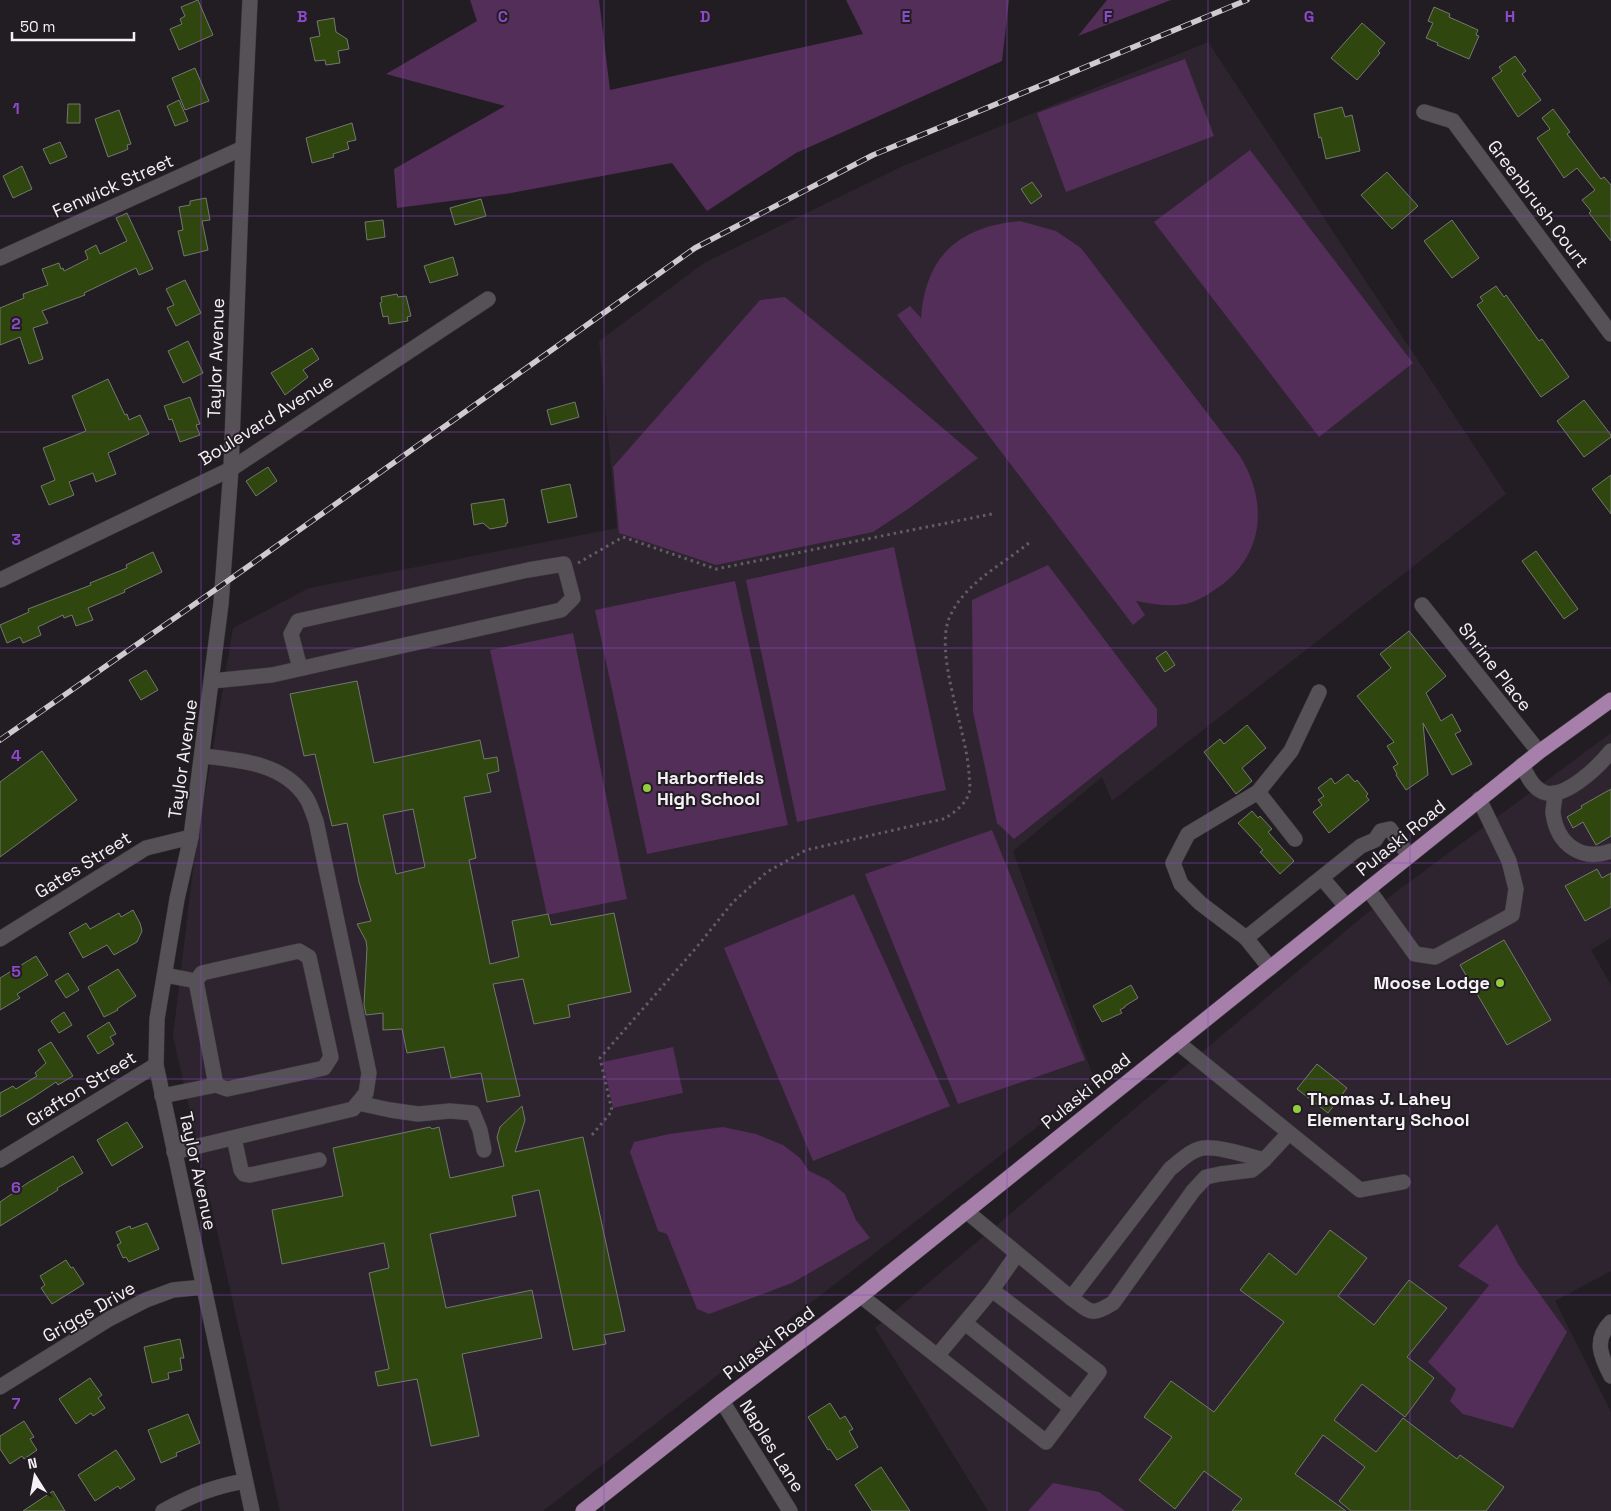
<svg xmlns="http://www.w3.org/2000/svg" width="1611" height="1511" viewBox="0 0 1611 1511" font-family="'Space Grotesk',sans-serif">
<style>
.built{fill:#2e242f}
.green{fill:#532e58}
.building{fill:#30460f;stroke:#73786f;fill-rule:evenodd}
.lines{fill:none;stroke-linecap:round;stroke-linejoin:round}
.minor-casing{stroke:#3f3a3f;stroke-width:16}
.major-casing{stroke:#3f3a3f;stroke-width:16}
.path{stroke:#615d62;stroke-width:3;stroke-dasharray:2.5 4;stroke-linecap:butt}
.minor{stroke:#565057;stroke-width:15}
.major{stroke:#a680aa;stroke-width:15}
.rail-casing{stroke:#cfcad0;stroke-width:5.5}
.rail{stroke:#221d23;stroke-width:4;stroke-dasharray:11;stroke-linecap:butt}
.grid{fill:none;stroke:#8d49c7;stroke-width:1;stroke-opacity:0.55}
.poi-dot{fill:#93cd3e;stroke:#221d23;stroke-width:2}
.labels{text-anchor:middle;stroke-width:4;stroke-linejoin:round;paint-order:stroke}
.street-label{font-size:18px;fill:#f4f0f5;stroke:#221d23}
.poi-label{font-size:18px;font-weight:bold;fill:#f4f0f5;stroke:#221d23;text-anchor:start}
.grid-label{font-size:16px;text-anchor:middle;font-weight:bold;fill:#8d49c7;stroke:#221d23;stroke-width:4;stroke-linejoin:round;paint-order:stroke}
</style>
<rect width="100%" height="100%" fill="#221d23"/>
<g class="built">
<polygon points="1208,42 1506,494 1112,801 1102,777 1013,851 1095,1082 543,1511 280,1511 173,1036 194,861 233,628 309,588 617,528 599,341 704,263 903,166"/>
<polygon points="1611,733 1611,938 1591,950 1611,985 1611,1271 1555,1301 1611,1412 1611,1511 988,1511 875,1328 1362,917"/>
</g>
<g class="green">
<polygon points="470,0 599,0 610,90 863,34 846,0 1009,0 1002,61 796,153 707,211 672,163 511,193 397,208 394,169 505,106 386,74 477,21"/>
<polygon points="1107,0 1171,0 1078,36"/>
<polygon points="1185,59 1214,136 1066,192 1037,113"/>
<polygon points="1250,150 1413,363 1319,437 1154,222"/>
<path d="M1020,221L1056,231L1081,248L1240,456C1267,500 1265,551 1223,584C1212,592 1199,601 1186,604C1168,607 1153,604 1136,601L1145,615L1133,625L897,315L910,306L921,318C925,257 959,226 1020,221Z"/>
<polygon points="785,297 897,389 978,458 908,509 873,532 716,565 619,533 613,467 760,300"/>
<polygon points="894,547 946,790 797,822 746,580"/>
<polygon points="1048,565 1157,709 1157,726 1014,839 997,823 973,712 972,600"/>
<polygon points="735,581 788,825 647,854 595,610"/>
<polygon points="573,633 627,899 547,915 490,650"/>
<polygon points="992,830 1085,1060 958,1104 865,874"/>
<polygon points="854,894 950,1106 813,1161 724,948"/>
<polygon points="673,1047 683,1093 613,1108 603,1062"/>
<polygon points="723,1127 756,1134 783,1145 800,1158 809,1171 828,1180 845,1194 856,1220 870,1238 792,1283 709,1314 697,1309 667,1234 658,1231 630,1152 634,1142 669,1134"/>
<polygon points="1497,1224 1518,1264 1567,1332 1513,1428 1463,1414 1450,1401 1456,1389 1428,1362 1489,1285 1458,1266"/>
<polygon points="1053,1483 1099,1492 1125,1511 1028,1511"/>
</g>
<g class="building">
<polygon points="198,0 213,35 179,50 170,29 182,24 180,19 185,16 181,7"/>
<polygon points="1434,7 1450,14 1449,17 1478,30 1476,35 1479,36 1469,59 1437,45 1438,43 1426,38 1433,23 1428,21"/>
<polygon points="334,18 336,32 347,39 349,49 338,51 340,63 326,65 325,60 315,61 310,38 320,36 317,21"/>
<polygon points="1362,23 1385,43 1378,51 1380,53 1357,80 1331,58"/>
<polygon points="1515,56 1526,71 1522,74 1541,100 1518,117 1492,78 1502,71 1499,67"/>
<polygon points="195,68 209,101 185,110 172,78"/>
<polygon points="179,100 188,121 175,126 167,106"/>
<polygon points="68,104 80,104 80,123 67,123"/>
<polygon points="1342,107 1345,117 1352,115 1360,151 1326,159 1321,137 1319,138 1314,114"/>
<polygon points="1553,109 1570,132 1567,134 1601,179 1604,177 1611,185 1611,241 1589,213 1591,211 1582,200 1595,190 1577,168 1564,178 1537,138 1550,129 1542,118"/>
<polygon points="119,110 131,144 127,145 128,149 124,151 108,157 95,119"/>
<polygon points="352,123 356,140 347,142 349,149 333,154 334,157 312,163 306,138"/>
<polygon points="60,142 67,157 50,164 43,149"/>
<polygon points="22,166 32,189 13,198 3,176"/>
<polygon points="1387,172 1418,206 1392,229 1361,195"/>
<polygon points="1032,182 1042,196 1031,204 1021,189"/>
<polygon points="206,198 210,220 202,221 208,250 184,256 178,231 183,230 179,207 190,205 190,201"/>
<polygon points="481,199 486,216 455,225 450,208"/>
<polygon points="127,213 153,269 139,275 136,268 84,293 85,295 42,311 48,323 33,328 43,359 29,364 20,337 0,345 0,308 24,298 23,294 48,285 42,269 59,263 61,269 63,268 64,271 88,259 85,251 96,245 100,254 127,241 116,218"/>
<polygon points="383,220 385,237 367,240 365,222"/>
<polygon points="1452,220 1479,258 1452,278 1424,241"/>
<polygon points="453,257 458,275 430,283 424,266"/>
<polygon points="185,280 201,313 176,326 167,308 174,305 166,289"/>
<polygon points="1496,286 1504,297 1506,295 1539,341 1542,339 1569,377 1541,397 1477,305 1483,301 1480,297"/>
<polygon points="397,294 398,297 406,296 411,316 407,317 408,321 389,324 388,316 383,317 380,303 382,302 381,297"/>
<polygon points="188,341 203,373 183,383 168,351"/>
<polygon points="312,348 319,359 303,370 308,377 285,395 271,373"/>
<polygon points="108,379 125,415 127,414 129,420 140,415 149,434 108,453 116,474 96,482 93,473 69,482 74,495 49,505 41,486 55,480 43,448 86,431 72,396"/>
<polygon points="190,397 200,424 196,425 200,435 180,442 172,419 169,420 164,406"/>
<polygon points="1584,400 1611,435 1611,437 1584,457 1557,421"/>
<polygon points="575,402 579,417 551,425 547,410"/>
<polygon points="268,467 277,481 256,496 246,481"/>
<polygon points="1611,475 1611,514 1592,489"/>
<polygon points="570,484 577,517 548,523 541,490"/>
<polygon points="504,499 508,523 506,523 506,526 490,529 483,523 474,525 471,504"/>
<polygon points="1536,551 1578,609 1564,619 1522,561"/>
<polygon points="153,552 162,572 124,590 125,592 88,608 93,620 76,626 72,615 64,618 63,615 38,627 41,635 23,643 20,637 7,643 0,625 29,612 28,609 91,585 90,583 127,568 126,565"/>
<polygon points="1409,631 1446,676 1426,693 1441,721 1452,714 1461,731 1455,734 1472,764 1452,775 1423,723 1428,775 1406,790 1396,775 1397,774 1393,767 1398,764 1387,746 1394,742 1357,696 1391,668 1380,654"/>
<polygon points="1166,651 1175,665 1165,672 1156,658"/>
<polygon points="146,670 158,690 141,700 129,680"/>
<path d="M357,681L374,763L480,740L484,759L497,757L499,771L487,774L491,792L464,797L476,858L469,860L490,964L519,957L512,921L548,914L551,925L614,913L631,992L568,1005L570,1017L534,1024L523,979L493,984L520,1096L487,1102L481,1073L451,1078L444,1047L407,1053L402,1029L383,1030V1013L366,1015L364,1005L367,948L366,941L357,924L371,921L359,882L347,823L332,826L315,754L304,756L290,694ZM413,809L425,867L396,874L383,815Z"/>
<polygon points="1247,725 1266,748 1242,768 1252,781 1236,794 1204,752 1220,739 1224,744"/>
<polygon points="42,751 77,800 0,857 0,782"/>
<polygon points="1348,774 1355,782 1357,780 1368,794 1366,796 1369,800 1329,833 1313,812 1322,805 1318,800 1324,796 1318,788 1331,778 1335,784"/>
<polygon points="1611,789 1611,836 1596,845 1583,822 1573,828 1567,817 1582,808 1581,806"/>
<polygon points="1252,811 1258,818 1260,816 1272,829 1268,832 1294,861 1280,874 1260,852 1263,850 1238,823"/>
<polygon points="1597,869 1602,878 1611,873 1611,907 1585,921 1565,886"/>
<polygon points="133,910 140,923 142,931 137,942 114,955 107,945 83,958 69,933 86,923 90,929 119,913 121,917"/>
<polygon points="1504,940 1551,1020 1507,1045 1460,965"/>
<polygon points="36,956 48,975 17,994 20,998 0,1010 0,978"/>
<polygon points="118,969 136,996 117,1009 118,1010 104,1017 88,987"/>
<polygon points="68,973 79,990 66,998 55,981"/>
<polygon points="1131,985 1138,998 1125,1006 1125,1007 1120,1010 1122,1013 1102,1022 1093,1006"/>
<polygon points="64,1012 72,1025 59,1033 51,1021"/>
<polygon points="109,1022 116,1034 110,1037 114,1044 98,1054 87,1036"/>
<polygon points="51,1042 73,1076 58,1085 56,1082 32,1098 0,1117 0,1093 13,1086 16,1089 37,1076 35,1073 46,1063 38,1050"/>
<polygon points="1317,1064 1347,1088 1328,1113 1297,1089"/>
<polygon points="522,1106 525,1120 515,1152 583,1137 625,1331 604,1335 606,1344 573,1350 539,1190 512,1196 516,1216 430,1234 446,1308 532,1290 542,1338 462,1354 479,1436 431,1446 417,1379 378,1386 375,1372 389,1369 369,1273 389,1268 384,1243 282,1264 272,1210 343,1196 333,1148 430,1127 432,1129 439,1127 450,1178 504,1166 497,1137 500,1127"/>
<polygon points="127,1122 143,1147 112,1166 97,1140"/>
<polygon points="73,1156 83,1173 57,1188 58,1190 0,1226 0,1202 29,1182"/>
<polygon points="147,1223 159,1249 129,1262 126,1257 123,1258 117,1245 121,1243 116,1232 130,1226 131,1229"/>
<polygon points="1330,1230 1367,1258 1338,1296 1374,1325 1409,1280 1447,1308 1407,1357 1434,1378 1405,1417 1362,1384 1334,1420 1376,1452 1403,1418 1457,1459 1460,1455 1504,1487 1486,1511 1351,1511 1339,1501 1365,1467 1323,1435 1295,1474 1346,1511 1232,1511 1242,1499 1204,1471 1175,1509 1139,1480 1172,1437 1144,1417 1171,1381 1214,1412 1284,1322 1240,1290 1269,1253 1296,1275"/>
<polygon points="66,1260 71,1268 73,1267 84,1284 52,1304 41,1288 45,1285 40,1276"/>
<polygon points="180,1339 184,1358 180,1358 182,1370 168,1373 169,1379 152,1383 144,1347"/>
<polygon points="90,1378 102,1395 98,1398 105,1408 93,1416 91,1413 76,1424 59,1399"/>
<polygon points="830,1403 840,1419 845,1416 853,1429 849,1431 858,1447 837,1460 830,1449 828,1450 808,1417"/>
<polygon points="188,1414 200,1443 176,1453 177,1456 161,1463 148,1430"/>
<polygon points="24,1421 34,1437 30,1439 37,1450 24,1459 22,1456 10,1464 0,1449 0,1436"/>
<polygon points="116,1450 135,1479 120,1489 118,1486 95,1501 78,1475"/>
<polygon points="881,1467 910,1511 872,1511 855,1485"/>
<polygon points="53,1491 65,1511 23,1511"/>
</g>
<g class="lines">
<defs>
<g id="minor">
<polyline points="250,0 243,148 231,469 221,604 191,837 177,899 157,1019 156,1065 252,1511"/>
<polyline points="1424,112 1453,121 1611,334"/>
<polyline points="0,258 243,148"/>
<polyline points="0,580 231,469 488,299"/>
<polyline points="1422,605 1539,752"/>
<polyline points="212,681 272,675 561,610 573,598 564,564 528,570 298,621 291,634 300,668"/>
<path d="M1522,765C1527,775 1532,787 1543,792C1564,801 1599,766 1611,751"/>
<polyline points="1258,792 1295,839"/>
<path d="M1555,793C1555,800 1553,807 1553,813C1557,844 1581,862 1611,851"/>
<polyline points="1322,878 1346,906"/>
<polyline points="1368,889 1415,954 1435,957 1512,915 1516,889 1509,861 1479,799"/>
<polyline points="1246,938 1200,903 1181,884 1173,863 1188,834 1258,792 1291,751 1319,692"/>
<polyline points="0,939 146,848 191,837"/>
<polyline points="1270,968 1246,938 1361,846 1375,840 1381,831 1390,829 1409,856"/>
<polyline points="165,975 196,981"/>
<polyline points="1177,1042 1360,1190 1403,1182"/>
<polyline points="162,1096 216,1085 227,1089 324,1068 331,1057 309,957 299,951 202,973 196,981 216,1085"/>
<polyline points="358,1103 390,1110 418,1114 450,1111 473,1113 480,1130 484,1150"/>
<polyline points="234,1138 241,1170 244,1174 250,1175 319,1160"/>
<path d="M174,1152L353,1109L366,1093L369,1073L316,821C313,814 311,806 307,799C285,763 240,760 202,756"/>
<polyline points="0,1160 156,1065"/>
<path d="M966,1211L1071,1298L1170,1169C1178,1163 1188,1152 1199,1149C1212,1144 1249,1156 1264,1160L1289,1133"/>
<polyline points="861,1296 1046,1442 1099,1372 992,1290"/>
<path d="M1071,1298C1091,1312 1090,1317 1113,1303L1193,1191L1206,1177L1220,1174L1252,1170L1264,1160"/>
<path d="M1611,1322C1593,1340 1601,1357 1611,1376"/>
<polyline points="965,1323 1071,1408"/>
<polyline points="937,1356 992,1290 1017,1254"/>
<polyline points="0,1387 109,1319 146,1300 173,1290 204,1287"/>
<polyline points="722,1401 790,1511"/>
<path d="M163,1511C193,1495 212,1487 245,1481"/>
</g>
<polyline id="major" points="583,1511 722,1401 861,1296 1539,752 1611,700"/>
</defs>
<use href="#minor" class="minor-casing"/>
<use href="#major" class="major-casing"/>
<g class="path">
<polyline points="578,563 623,537 716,569 992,514"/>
<path d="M592,1135L612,1111L600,1058L696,948L733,902L767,872L806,850L943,819C953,814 966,804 969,793C971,788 969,779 969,774C967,730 933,654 950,616C966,582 1002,565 1030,542"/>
</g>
<use href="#minor" class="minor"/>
<use href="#major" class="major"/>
<defs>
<polyline id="rail" points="0,740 222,585 695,248 873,155 1247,0"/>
</defs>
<use href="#rail" class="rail-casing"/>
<use href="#rail" class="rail"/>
</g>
<path class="grid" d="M201,0V1511M403,0V1511M604,0V1511M806,0V1511M1007,0V1511M1208,0V1511M1410,0V1511M0,216H1611M0,432H1611M0,648H1611M0,863H1611M0,1079H1611M0,1295H1611"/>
<g class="poi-dot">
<circle cx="647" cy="788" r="5"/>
<circle cx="1500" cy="983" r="5"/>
<circle cx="1297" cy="1109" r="5"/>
</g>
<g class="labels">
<g class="street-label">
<text transform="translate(113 186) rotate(-24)" y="6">Fenwick Street</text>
<text transform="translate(1538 204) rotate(53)" y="6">Greenbrush Court</text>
<text transform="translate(216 358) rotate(-88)" y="6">Taylor Avenue</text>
<text transform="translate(266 420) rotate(-32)" y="6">Boulevard Avenue</text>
<text transform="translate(1495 667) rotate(52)" y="6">Shrine Place</text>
<text transform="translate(183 759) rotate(-82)" y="6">Taylor Avenue</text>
<text transform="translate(1401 838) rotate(-39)" y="6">Pulaski Road</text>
<text transform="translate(83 865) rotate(-32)" y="6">Gates Street</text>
<text transform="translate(81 1089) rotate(-32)" y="6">Grafton Street</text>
<text transform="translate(1086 1091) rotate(-39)" y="6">Pulaski Road</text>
<text transform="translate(198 1171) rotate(78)" y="6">Taylor Avenue</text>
<text transform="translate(89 1312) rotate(-30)" y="6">Griggs Drive</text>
<text transform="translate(769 1343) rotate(-37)" y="6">Pulaski Road</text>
<text transform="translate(772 1446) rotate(58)" y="6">Naples Lane</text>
</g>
<g class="poi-label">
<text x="657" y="784">Harborfields<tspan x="657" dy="21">High School</tspan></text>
<text x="1490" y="989" text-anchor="end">Moose Lodge</text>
<text x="1307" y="1105">Thomas J. Lahey<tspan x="1307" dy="21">Elementary School</tspan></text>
</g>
</g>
<g class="grid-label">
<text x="302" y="22">B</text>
<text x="503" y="22">C</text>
<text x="705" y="22">D</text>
<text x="906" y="22">E</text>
<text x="1108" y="22">F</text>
<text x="1309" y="22">G</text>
<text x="1510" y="22">H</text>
<text x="16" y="114">1</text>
<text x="16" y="329">2</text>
<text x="16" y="545">3</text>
<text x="16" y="761">4</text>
<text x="16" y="977">5</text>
<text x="16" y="1193">6</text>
<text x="16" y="1409">7</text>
</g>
<g transform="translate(35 1476) rotate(349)" stroke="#221d23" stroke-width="4" paint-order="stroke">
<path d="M0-4L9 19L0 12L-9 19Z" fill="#f4f0f5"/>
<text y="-8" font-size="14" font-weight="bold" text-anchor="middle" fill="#f4f0f5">N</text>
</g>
<path d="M12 32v8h122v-8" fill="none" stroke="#f4f0f5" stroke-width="2.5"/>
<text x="20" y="32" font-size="15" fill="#f4f0f5" stroke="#221d23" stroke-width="4" paint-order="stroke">50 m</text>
</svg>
